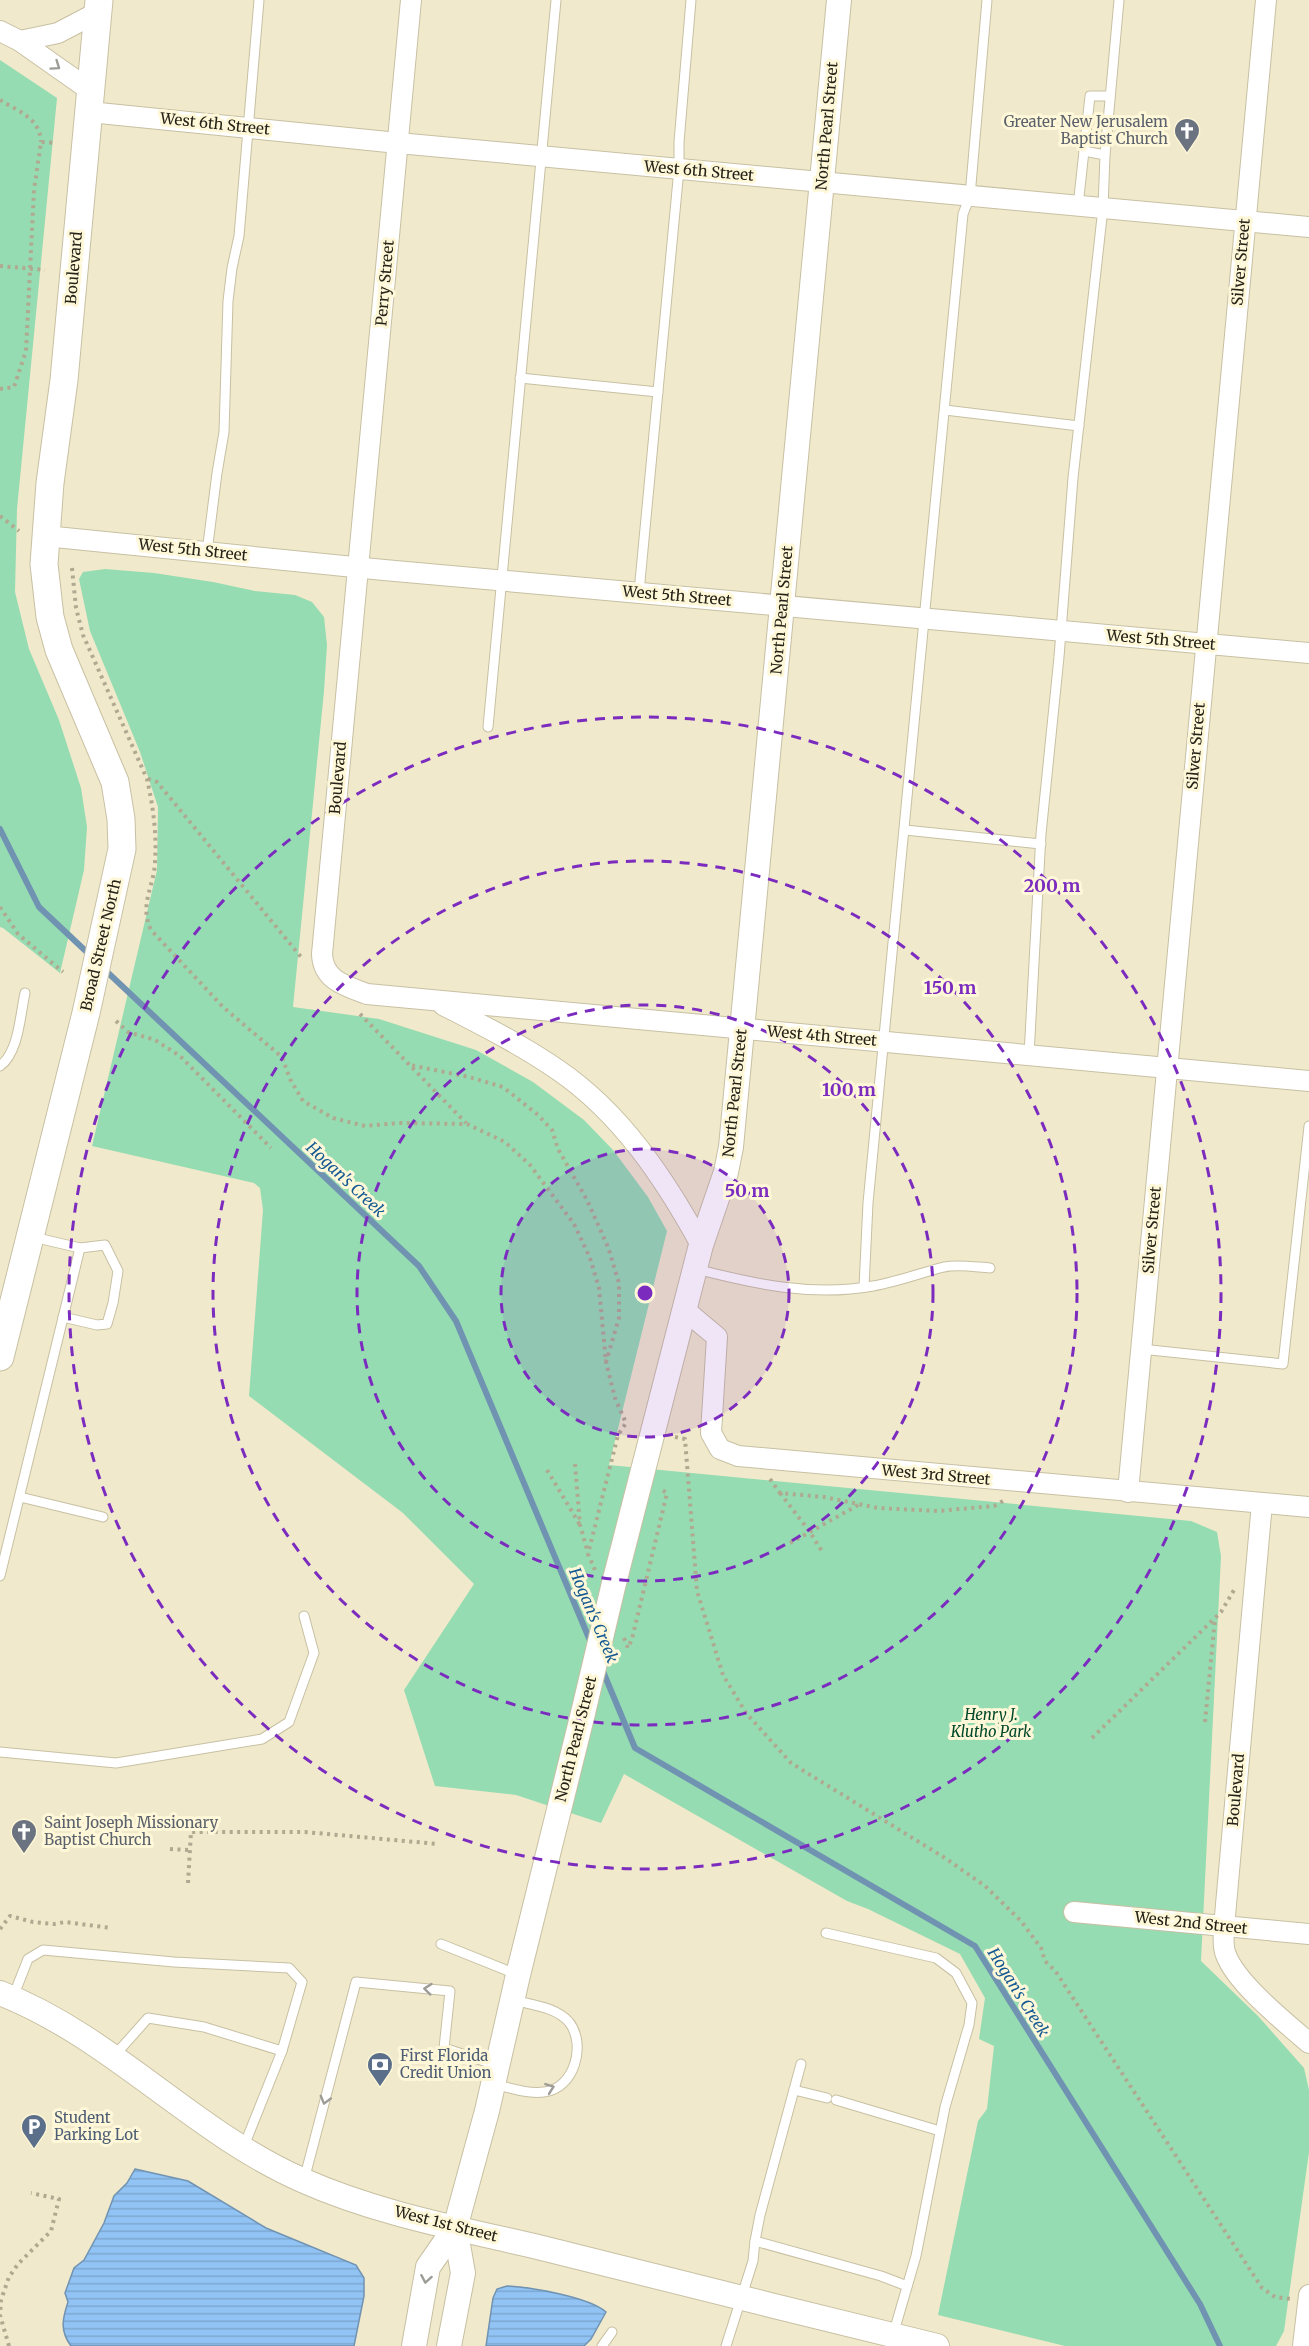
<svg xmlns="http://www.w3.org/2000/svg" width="1309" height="2346" viewBox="0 0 1309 2346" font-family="Merriweather,serif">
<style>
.park{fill:#95dcb2}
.water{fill:url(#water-rules);stroke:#7193b2;stroke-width:1.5}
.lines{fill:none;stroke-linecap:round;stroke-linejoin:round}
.stream{stroke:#7193b2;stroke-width:6}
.service-casing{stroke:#c8c0a3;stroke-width:11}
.minor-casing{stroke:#c8c0a3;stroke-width:22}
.tertiary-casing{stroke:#c8c0a3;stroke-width:26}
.secondary-casing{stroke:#c8c0a3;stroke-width:29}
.path{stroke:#b0a991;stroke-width:4;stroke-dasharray:3 4.5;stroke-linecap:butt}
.service{stroke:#fff;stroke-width:9}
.minor{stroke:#fff;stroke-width:20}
.tertiary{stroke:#fff;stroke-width:24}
.secondary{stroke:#fff;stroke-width:27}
.tertiary-bridge-casing{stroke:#c8c0a3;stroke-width:26;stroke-linecap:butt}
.tertiary-bridge{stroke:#fff;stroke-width:24}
.oneway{stroke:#9d9c97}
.ring{fill:none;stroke:#7b2cbf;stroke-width:3;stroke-dasharray:10 8}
.labels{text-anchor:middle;stroke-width:6;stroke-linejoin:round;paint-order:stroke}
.worship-label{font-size:15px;fill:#5b616d;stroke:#fef7d8;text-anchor:end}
.street-label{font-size:15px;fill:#252217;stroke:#fef7d8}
.park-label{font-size:15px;font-style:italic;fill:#01482a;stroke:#fef7d8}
.service-label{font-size:15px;fill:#4e5e75;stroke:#fef7d8;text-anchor:start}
.water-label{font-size:16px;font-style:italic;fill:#155a92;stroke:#fef7d8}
.centre{fill:#7b2cbf;stroke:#fef7d8;stroke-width:3}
.ring-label{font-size:18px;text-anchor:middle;font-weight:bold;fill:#7b2cbf;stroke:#fef7d8;stroke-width:6;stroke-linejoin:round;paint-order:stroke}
</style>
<defs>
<pattern id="water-rules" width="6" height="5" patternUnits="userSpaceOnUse" patternTransform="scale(1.5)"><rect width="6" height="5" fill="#91c3f4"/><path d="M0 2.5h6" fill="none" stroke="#7da7d0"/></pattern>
</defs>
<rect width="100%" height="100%" fill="#f1e9cb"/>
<g class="park">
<polygon points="0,60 57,98 17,509 15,592 29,649 59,720 81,788 87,827 84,870 60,973 3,928 0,927"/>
<polygon points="105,569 154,573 213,582 255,591 295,595 312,602 324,617 327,645 324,691 293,1007 379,1019 476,1050 533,1082 584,1120 613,1150 648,1197 667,1231 609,1465 1191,1521 1217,1532 1221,1556 1201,1961 1258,2016 1304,2068 1309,2090 1309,2152 1284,2331 1276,2346 1065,2346 938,2315 978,2121 987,2109 994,2046 979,2039 985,1998 960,1954 868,1909 847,1901 624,1774 601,1823 516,1795 435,1786 404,1690 474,1584 403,1513 249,1396 263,1210 260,1188 254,1183 92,1146 157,870 158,807 140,752 90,631 79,579 83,572"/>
</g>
<g class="water">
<path d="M135,2169L188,2181L266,2228L356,2265L364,2278V2296L354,2346H71C60,2331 62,2320 68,2302L65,2293L74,2268L84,2260L104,2223L114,2196L127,2183Z"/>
<path d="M507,2286C530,2287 589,2297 606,2312L591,2339L584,2346H486L493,2298L497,2289Z"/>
</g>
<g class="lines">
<g class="stream">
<polyline points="0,829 39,907 91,956"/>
<polyline points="104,969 419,1266 456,1321 591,1643"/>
<polyline points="602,1669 635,1748 975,1946 1200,2304 1220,2346"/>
</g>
<defs>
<g id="service">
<polyline points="1084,151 1105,155"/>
<polyline points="1078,206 1090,96 1110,96"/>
<polyline points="520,378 658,392"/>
<polyline points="945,410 1079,426"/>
<polyline points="207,552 217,473 224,432 228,301 232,268 239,236 259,0"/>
<polyline points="639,592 679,169 679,142 691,0"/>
<polyline points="488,727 556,0"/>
<polyline points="905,830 1041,844"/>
<polyline points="1029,1055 1041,834 1059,657 1073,478 1103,208 1105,155 1119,0"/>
<path d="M0,1066C19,1052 20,1015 25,993"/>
<path d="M696,1269C754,1284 813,1297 873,1286C897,1282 920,1273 944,1267C958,1264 975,1267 990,1268"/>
<polyline points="864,1287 868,1203 963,214 970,196 987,0"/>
<polyline points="63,1317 97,1325 107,1324 113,1303 118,1271 105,1245 80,1248"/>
<polyline points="1141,1349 1283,1364 1309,1126"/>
<polyline points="20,1497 103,1517"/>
<polyline points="0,1576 80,1248 33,1237"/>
<polyline points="0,1752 116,1763 262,1739 289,1722 314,1653 304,1616"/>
<polyline points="826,1933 936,1958 956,1973 972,2003 969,2025 945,2107 916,2256 893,2335"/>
<polyline points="441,1944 516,1974"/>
<polyline points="13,1997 28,1959 43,1950 174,1962 289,1968 302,1982 282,2051 244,2146"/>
<polyline points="115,2055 148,2018 204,2027 282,2051"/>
<polyline points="801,2064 760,2215 755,2241 881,2276 907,2286"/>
<path d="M494,2084C510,2088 527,2094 544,2092C574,2089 587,2045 569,2022C556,2007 532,2005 514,2000"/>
<polyline points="794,2090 827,2098"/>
<polyline points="836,2100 940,2131"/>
<polyline points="304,2180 356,1982 450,1991 444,2048 496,2065"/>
<polyline points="602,2346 612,2332"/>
<polyline points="726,2346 753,2261 755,2241"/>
</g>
<g id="minor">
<path d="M411,0L322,954C323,980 345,986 367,994L1309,1081"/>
<polyline points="0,31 20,41 91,91"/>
<polyline points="20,41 58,33 98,12"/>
<polyline points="89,112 398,143 1309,227"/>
<polyline points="45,536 384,570 1309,653"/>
<path d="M443,1005C482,1025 522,1045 558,1070C621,1113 665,1179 701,1245"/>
<polyline points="686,1311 717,1337 711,1433 720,1449 738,1456 1309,1507"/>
<polyline points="1128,1492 1266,0"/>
<path d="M1262,1503L1224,1927C1224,1935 1222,1946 1226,1955C1237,1984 1285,2022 1309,2043"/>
<polyline points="1074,1912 1309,1934"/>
<polyline points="1303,2346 1309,2295"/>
</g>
<g id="tertiary">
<polyline points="614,1583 701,1245 726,1172 731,1147 839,0"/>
<path d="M0,1993C112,2037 193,2132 302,2180C378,2214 462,2229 542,2248C674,2281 805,2314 937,2346"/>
<polyline points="414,2346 428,2267 455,2228 487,2111 518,1975 583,1713"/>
<polyline points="449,2346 463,2273 455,2228"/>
</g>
<polyline id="secondary" points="0,1357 86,1013 122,849 121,819 115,782 59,650 50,617 44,564 50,483 64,380 99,0"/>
</defs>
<use href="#service" class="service-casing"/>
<use href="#minor" class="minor-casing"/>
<use href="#tertiary" class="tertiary-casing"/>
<use href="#secondary" class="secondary-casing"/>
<g class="path">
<path d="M0,100C18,111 40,118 41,142"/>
<polyline points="0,266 45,270"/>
<polyline points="0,389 14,387 26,351 34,190 41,142 55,143"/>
<polyline points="0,516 19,531"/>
<path d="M72,568L76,608L83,635L147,779C153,806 157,834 155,862C154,887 139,904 151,930L223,1007L282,1057L290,1079L303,1101L333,1118L365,1126L399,1123L467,1124L505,1142L530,1165L574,1224L590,1258L599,1288L606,1362L619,1318V1283L608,1247L587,1200L558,1149L552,1130L538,1115L503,1087L469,1077L410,1065"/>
<polyline points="148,779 157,782 301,957"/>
<polyline points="0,907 18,934 63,972"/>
<polyline points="360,1014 466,1123"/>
<polyline points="116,1021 128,1032 155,1040 180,1056 271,1148"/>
<polyline points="675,1437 685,1439 697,1591 723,1675 746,1713 791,1763 945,1858 985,1886 1021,1921 1041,1948 1045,1961 1056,1972 1262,2288 1275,2297 1291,2299"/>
<polyline points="575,1464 580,1525 588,1553"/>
<polyline points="547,1470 580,1525"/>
<polyline points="770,1479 780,1493 824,1497 878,1508 938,1511 994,1506 1005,1500"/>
<polyline points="780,1493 810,1532 823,1553"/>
<polyline points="790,1543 860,1504"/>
<polyline points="595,1570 588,1554 618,1435 626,1423 615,1398 606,1362"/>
<polyline points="624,1638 628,1648 632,1639 667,1493 662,1490"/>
<polyline points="1205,1722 1215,1619"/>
<polyline points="1092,1738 1221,1612 1234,1590"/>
<polyline points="158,1823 183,1824 191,1832 305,1832 438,1844"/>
<polyline points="170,1849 189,1850"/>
<polyline points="188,1883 191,1832"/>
<polyline points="0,1929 10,1916 33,1922 54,1924 65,1922 111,1928"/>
<polyline points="9,2346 0,2315 1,2300 9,2277 18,2264 51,2231 59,2199 31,2193"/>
</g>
<use href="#service" class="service"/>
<use href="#minor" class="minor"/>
<use href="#tertiary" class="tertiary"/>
<use href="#secondary" class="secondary"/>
<defs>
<polyline id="tertiary-bridge" points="583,1713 614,1583"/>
</defs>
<use href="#tertiary-bridge" class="tertiary-bridge-casing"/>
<use href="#tertiary-bridge" class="tertiary-bridge"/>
</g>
<defs><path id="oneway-chevron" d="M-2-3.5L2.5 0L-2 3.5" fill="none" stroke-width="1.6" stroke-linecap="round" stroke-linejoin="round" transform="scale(1.5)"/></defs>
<g class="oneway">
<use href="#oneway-chevron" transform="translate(56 66) rotate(35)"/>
<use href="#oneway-chevron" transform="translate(428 1989) rotate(-174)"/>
<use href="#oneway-chevron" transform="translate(550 2088) rotate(-20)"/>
<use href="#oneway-chevron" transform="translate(325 2100) rotate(105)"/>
<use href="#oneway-chevron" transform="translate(426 2279) rotate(100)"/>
</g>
<circle cx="645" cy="1293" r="144" fill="#7b2cbf" fill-opacity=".12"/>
<g class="ring">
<circle cx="645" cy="1293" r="144"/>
<circle cx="645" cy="1293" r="288"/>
<circle cx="645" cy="1293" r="432"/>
<circle cx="645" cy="1293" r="576"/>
</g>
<defs>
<symbol id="church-pin" viewBox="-11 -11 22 30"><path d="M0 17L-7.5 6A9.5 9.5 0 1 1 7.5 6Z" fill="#6b7280" stroke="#fef7d8"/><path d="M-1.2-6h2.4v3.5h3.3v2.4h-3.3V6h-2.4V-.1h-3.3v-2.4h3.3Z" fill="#fff"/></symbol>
<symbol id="bank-pin" viewBox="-11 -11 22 30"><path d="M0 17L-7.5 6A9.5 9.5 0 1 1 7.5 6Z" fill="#5c6f8a" stroke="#fef7d8"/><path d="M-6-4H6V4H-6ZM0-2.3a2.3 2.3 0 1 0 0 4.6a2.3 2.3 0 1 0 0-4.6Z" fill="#fff"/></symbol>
<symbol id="parking-pin" viewBox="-11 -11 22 30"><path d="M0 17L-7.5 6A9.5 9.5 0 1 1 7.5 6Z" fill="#5c6f8a" stroke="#fef7d8"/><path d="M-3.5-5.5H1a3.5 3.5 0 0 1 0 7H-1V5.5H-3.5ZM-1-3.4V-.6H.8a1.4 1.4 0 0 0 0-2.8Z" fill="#fff"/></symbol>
</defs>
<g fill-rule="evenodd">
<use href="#church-pin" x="1172" y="116" width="30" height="40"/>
<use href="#church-pin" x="9" y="1817" width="30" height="40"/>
<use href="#bank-pin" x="365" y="2050" width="30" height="40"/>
<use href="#parking-pin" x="19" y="2112" width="30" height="40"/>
</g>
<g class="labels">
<g class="worship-label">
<text x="1168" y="127">Greater New Jerusalem<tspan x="1168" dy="17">Baptist Church</tspan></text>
<text x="44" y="1828" text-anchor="start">Saint Joseph Missionary<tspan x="44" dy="17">Baptist Church</tspan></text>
</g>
<g class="street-label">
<text transform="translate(215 124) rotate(6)" y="5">West 6th Street</text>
<text transform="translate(827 126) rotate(-85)" y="5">North Pearl Street</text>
<text transform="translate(699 171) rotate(5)" y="5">West 6th Street</text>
<text transform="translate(1241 262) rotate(-85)" y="5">Silver Street</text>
<text transform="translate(74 268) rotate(-85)" y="5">Boulevard</text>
<text transform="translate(385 283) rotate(-85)" y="5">Perry Street</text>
<text transform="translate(193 550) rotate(6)" y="5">West 5th Street</text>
<text transform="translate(677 596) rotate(5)" y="5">West 5th Street</text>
<text transform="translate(782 610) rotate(-85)" y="5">North Pearl Street</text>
<text transform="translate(1161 640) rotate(5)" y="5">West 5th Street</text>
<text transform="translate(1196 746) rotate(-85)" y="5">Silver Street</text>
<text transform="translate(338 778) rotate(-85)" y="5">Boulevard</text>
<text transform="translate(101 945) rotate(-77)" y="5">Broad Street North</text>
<text transform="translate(822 1036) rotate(5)" y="5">West 4th Street</text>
<text transform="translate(735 1093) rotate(-84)" y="5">North Pearl Street</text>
<text transform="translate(1152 1230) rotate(-85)" y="5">Silver Street</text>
<text transform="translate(936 1475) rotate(5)" y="5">West 3rd Street</text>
<text transform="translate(576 1739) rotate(-76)" y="5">North Pearl Street</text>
<text transform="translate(1236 1790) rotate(-85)" y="5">Boulevard</text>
<text transform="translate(1191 1923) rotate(6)" y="5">West 2nd Street</text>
<text transform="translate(446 2224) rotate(14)" y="5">West 1st Street</text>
</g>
<g class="park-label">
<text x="991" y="1720">Henry J.<tspan x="991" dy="17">Klutho Park</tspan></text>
</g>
<g class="service-label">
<text x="400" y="2061">First Florida<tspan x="400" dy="17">Credit Union</tspan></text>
<text x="54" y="2123">Student<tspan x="54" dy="17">Parking Lot</tspan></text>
</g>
<g class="water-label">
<text transform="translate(346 1179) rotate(43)" y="6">Hogan's Creek</text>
<text transform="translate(594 1615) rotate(67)" y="6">Hogan's Creek</text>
<text transform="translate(1019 1992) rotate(58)" y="6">Hogan's Creek</text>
</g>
</g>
<circle cx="645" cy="1293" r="9" class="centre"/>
<g class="ring-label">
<text x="1052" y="892">200 m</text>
<text x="950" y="994">150 m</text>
<text x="849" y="1096">100 m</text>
<text x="747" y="1197">50 m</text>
</g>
</svg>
